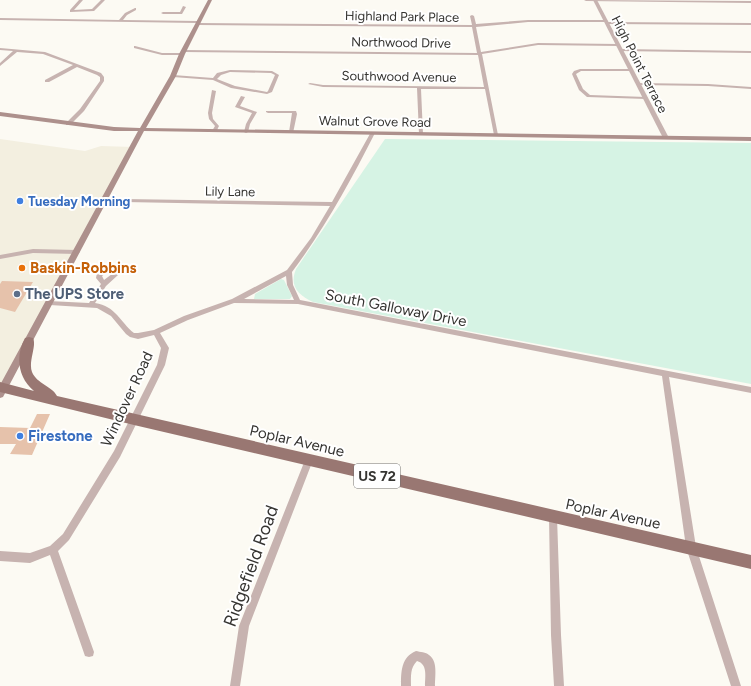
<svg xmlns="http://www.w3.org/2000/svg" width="751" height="686" viewBox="0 0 751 686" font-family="Figtree,sans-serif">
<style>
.built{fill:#f3efe0}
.green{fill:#d6f3e4}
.building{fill:#e6c2ab}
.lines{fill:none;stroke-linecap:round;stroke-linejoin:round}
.minor{fill:#c7b3b0;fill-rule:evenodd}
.tertiary{fill:#c7b3b0;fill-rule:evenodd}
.secondary{fill:#ad908c;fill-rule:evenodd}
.primary{fill:#997772;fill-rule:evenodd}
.shop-dot{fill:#3f7fe0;stroke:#fff;stroke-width:1.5}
.food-dot{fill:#e8710a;stroke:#fff;stroke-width:1.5}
.service-dot{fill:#5c6f8a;stroke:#fff;stroke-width:1.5}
.labels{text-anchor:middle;stroke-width:4;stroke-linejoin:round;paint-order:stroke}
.far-street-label{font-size:13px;fill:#353431;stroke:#fff}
.far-shop-label{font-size:13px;font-weight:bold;fill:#366cbe;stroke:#fff;text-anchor:start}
.shield{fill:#fff;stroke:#72716f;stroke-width:1}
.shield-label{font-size:14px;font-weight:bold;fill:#353431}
.food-label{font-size:15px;font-weight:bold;fill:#c56008;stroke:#fff;text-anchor:start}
.service-label{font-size:15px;font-weight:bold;fill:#4e5e75;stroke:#fff;text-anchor:start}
.street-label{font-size:15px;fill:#353431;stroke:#fff}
.shop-label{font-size:15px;font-weight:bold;fill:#366cbe;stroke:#fff;text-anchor:start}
.near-street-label{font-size:18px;fill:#353431;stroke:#fff}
</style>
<rect width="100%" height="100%" fill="#fcfaf3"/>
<polygon class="built" points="0,139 85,151 101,146 133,147 0,387"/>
<g class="green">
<path d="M385,139L751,143V384L313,302C298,295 289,286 296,269Z"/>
<polygon points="281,279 284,280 292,296 290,299 254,299 255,294"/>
</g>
<g class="building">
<polygon points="2,281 33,282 15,312 0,308 0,284"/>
<polygon points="37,414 50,414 32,455 10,454 16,444 0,444 0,427 30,428"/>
</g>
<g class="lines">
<g class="minor">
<polygon points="79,0 83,0 74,10 92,9 101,0 105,0 94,11 70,12 70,10"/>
<polygon points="584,0 751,1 751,3 586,1"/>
<polygon points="183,6 186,7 182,14 163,14 161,13 163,12 180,12"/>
<polygon points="135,8 136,8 136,10 127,15 123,20 198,21 200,22 199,23 470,25 472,25 470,16 472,15 474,16 476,24 528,20 606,20 608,21 607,22 751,23 751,25 607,24 605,23 606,22 528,22 476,27 481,52 538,43 618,44 620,45 618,46 538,45 482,54 498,135 496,136 494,135 485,89 421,89 423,134 421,135 419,134 417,88 323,87 308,84 310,83 323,85 484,87 478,55 184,52 182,51 184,50 477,53 472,27 198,25 196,24 197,23 0,20 0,18 119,20 125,13"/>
<polygon points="135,46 162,53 182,53 184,54 182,55 162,55 134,48 134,46"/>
<polygon points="0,48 45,52 101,73 104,77 104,81 84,111 70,125 66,125 66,123 80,109 100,81 100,77 97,75 77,67 49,82 45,82 45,80 73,65 43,54 17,52 0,66 0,63 13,51 0,50"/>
<polygon points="621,49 751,51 751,53 620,51 619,50"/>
<polygon points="580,69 633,69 633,71 581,71 576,74 583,89 590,95 646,97 648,98 646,99 587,97 579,90 572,74 574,71"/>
<path d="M230,70L272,71L279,75L272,92L267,94L231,88L213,80L173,77L171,76L173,75L213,78L217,73ZM230,72L271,73L275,75L268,91L267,92L235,86L217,79L221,75Z"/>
<polygon points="636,83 708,84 751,87 751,89 708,86 638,85 636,85"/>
<polygon points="212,90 216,91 212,113 213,119 219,126 216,132 214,132 212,131 215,126 209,119 208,113"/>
<polygon points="241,96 245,97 240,106 257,112 250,124 248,132 246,133 244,132 246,124 252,113 235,107"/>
<polygon points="266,111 296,111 297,114 293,133 289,132 292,113 268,113 266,112"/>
<path d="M371,132L375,133C350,182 325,228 292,272L293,285L300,300L751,387V393L669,377L696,547L741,686H731L686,547L662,376L298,304L234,303L188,320L160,333L169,348L165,365L120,457L69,540L58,551L94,652L93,656L89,657L85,656L50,555L30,563L0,561V551L30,553L50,546L63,534L114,451L157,365L161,348L154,335L138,339L130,337L126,334L111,316L97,308L50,305H48L47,303L48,301L89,303L101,284L96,278L97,273C103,269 107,267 115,268L118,275L106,286L95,303C116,306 120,322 134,333H138L154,330L184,316L232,299L287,270L311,238L330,206L125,202L123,201V199L332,202ZM107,272H111L112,274L104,280L102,276ZM286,276L287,285L294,300L244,299Z"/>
<polygon points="33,249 77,250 80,252 77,254 33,253 0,259 0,255"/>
<polygon points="309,456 312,457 313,460 249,626 240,686 230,686 239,626 305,460 306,457"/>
<polygon points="553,513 556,514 557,517 561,635 564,686 554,686 551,635 549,517 550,514"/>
<path d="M416,651C420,652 426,652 429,655C438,661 435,676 435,686H425C425,677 428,664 417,661C410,668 411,676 411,686H401C401,672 401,657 416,651Z"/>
</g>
<polygon class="tertiary" points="593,0 597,0 669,138 668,139 663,138"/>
<polygon class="secondary" points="208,0 212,0 185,54 176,76 146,128 751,137 751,141 144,131 3,397 0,398 0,385 138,131 114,131 0,116 0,112 114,127 140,128 170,76 179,54"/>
<path class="primary" d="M29,337L33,338C37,346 28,361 32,372C37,384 52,386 57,396L751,555V569L134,425L0,392V382L34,391C18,378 15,356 25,338Z"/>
</g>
<g class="shop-dot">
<circle cx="20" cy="201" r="4"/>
<circle cx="20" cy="436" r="4"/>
</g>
<circle class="food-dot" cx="22" cy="268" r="4"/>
<circle class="service-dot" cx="17" cy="294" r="4"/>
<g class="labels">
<g class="far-street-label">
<text transform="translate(402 16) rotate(1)" y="5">Highland Park Place</text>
<text transform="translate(401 42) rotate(1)" y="5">Northwood Drive</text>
<text transform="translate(640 64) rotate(63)" y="5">High Point Terrace</text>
<text transform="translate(399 76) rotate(1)" y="5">Southwood Avenue</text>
<text transform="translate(375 121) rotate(1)" y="5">Walnut Grove Road</text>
<text transform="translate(230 191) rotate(1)" y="5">Lily Lane</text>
</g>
<g class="far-shop-label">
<text x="28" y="206">Tuesday Morning</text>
</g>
<rect class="shield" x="354" y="464" width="46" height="24" rx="3"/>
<g class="shield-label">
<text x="377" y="481">US 72</text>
</g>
<g class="food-label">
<text x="30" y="273">Baskin-Robbins</text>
</g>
<g class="service-label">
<text x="25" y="299">The UPS Store</text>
</g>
<g class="street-label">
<text transform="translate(396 308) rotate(11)" y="5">South Galloway Drive</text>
<text transform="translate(127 399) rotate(-65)" y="5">Windover Road</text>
<text transform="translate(297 441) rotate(13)" y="5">Poplar Avenue</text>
<text transform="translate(613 514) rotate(12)" y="5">Poplar Avenue</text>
</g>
<g class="shop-label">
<text x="28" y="441">Firestone</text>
</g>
<g class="near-street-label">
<text transform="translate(251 566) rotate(-70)" y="6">Ridgefield Road</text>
</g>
</g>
</svg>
